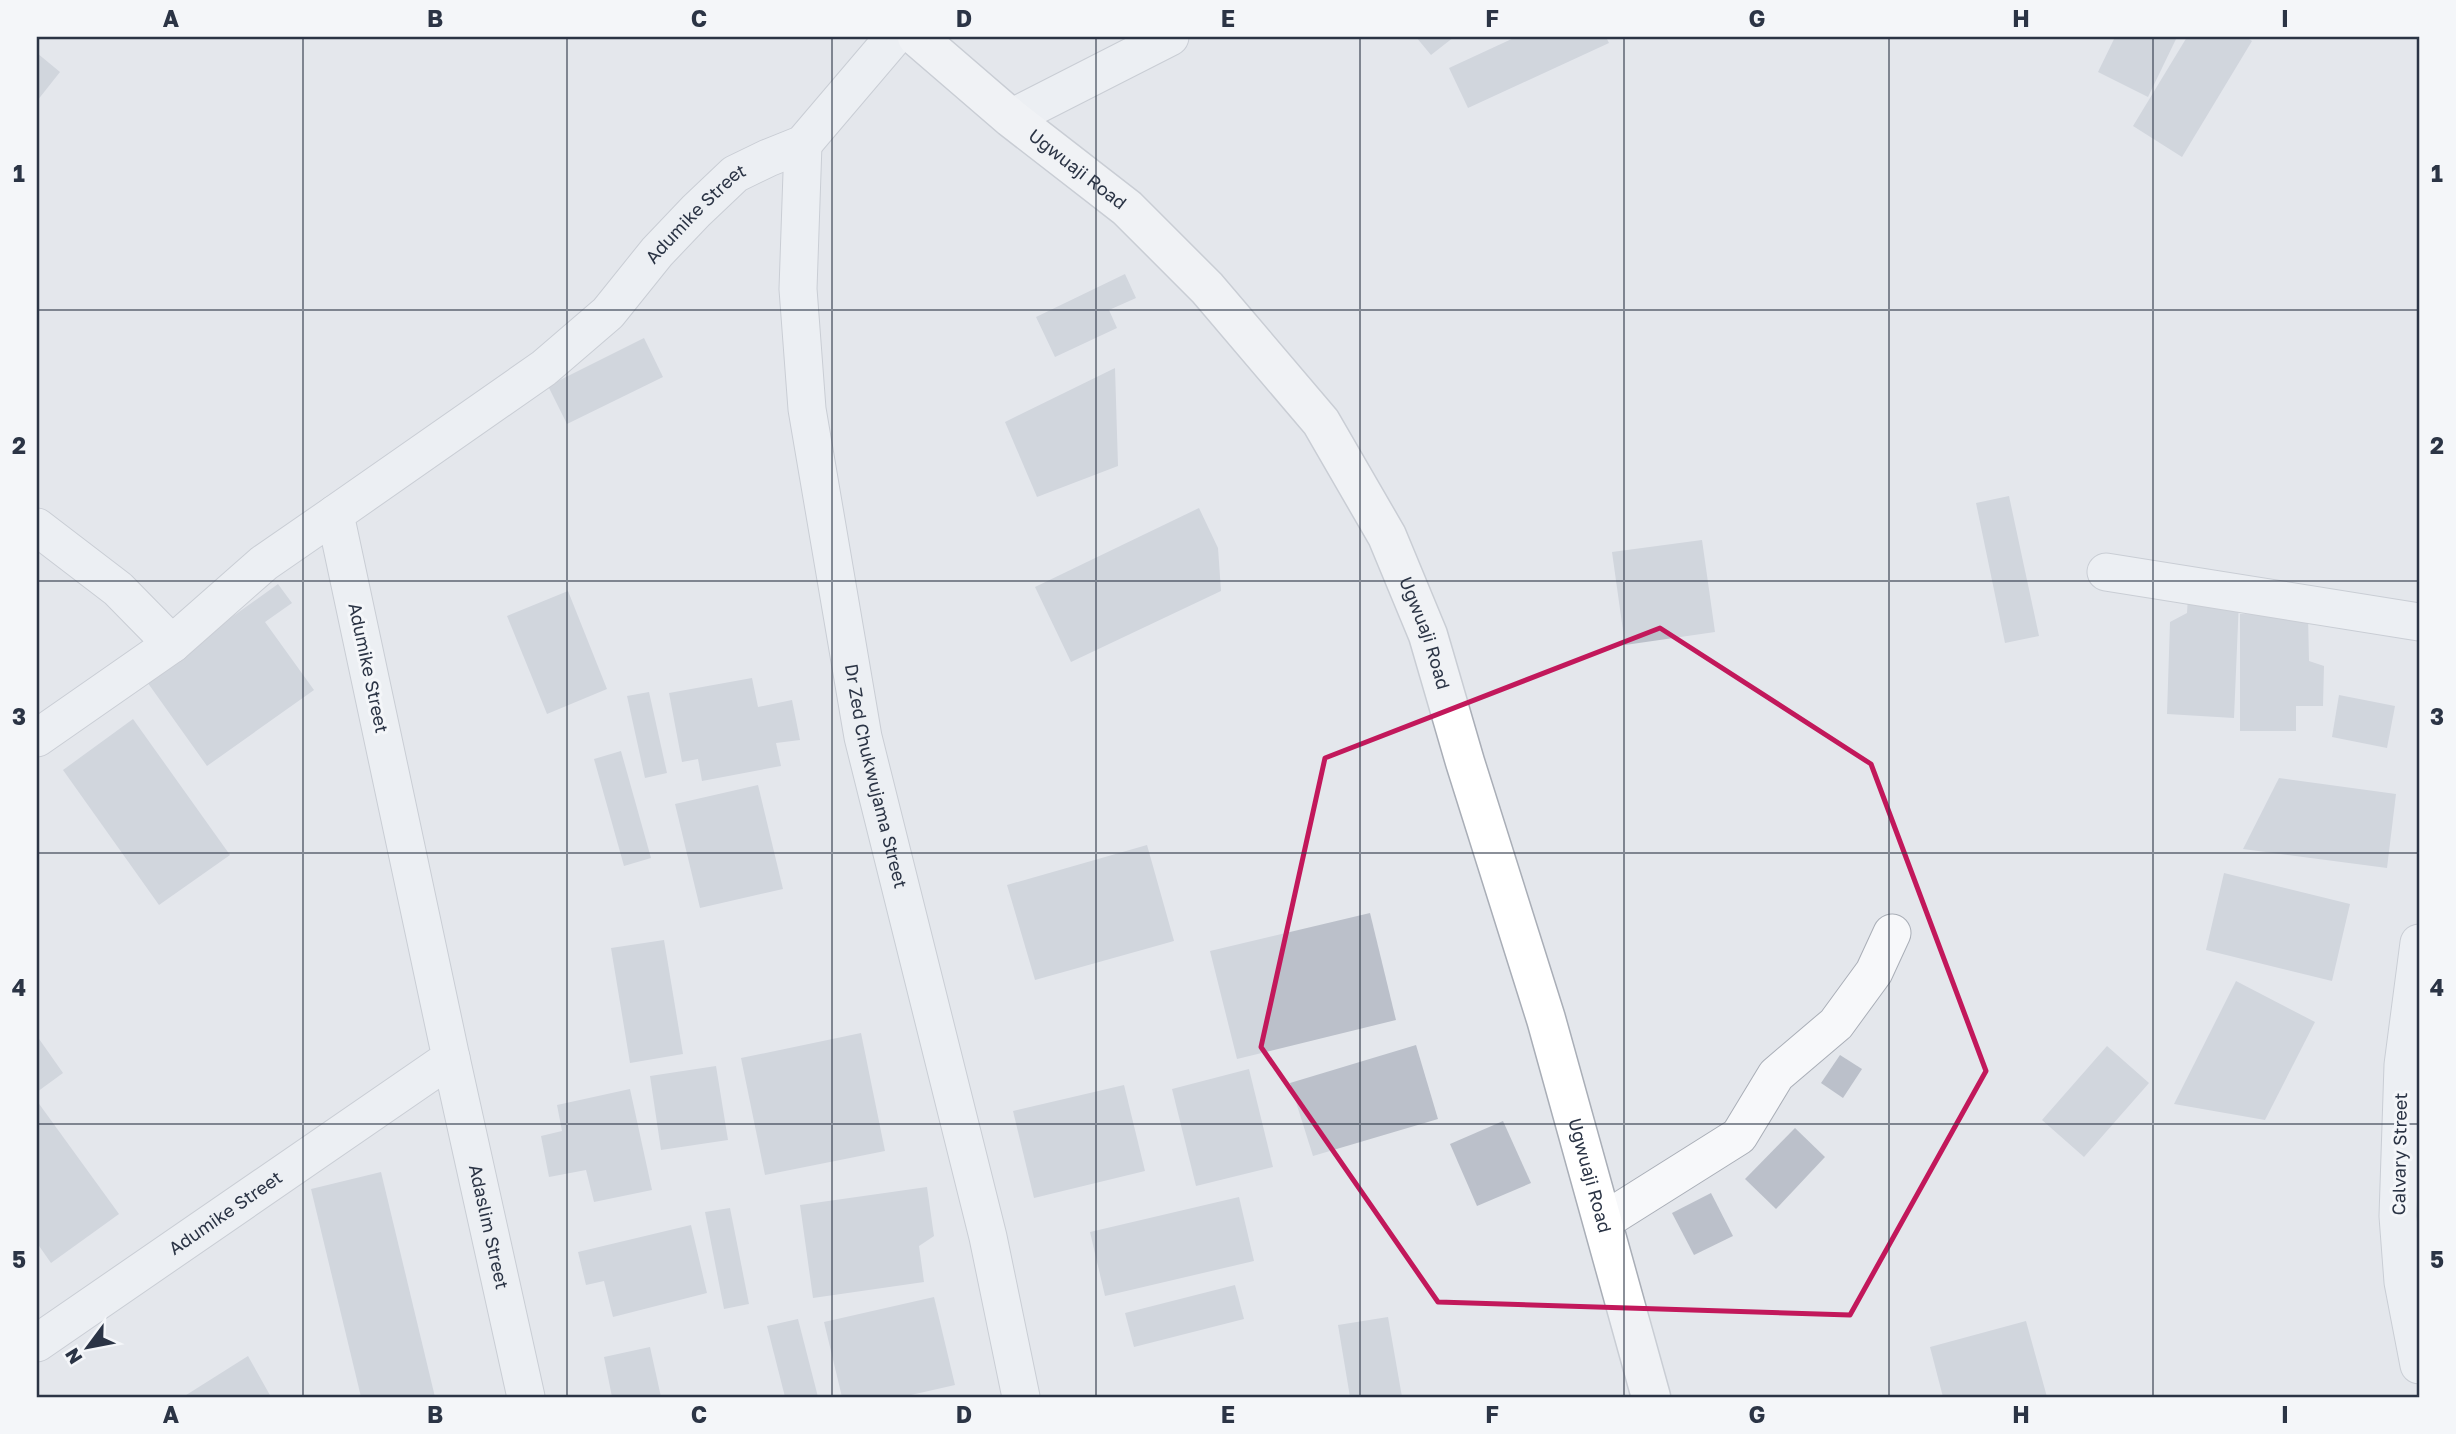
<svg xmlns="http://www.w3.org/2000/svg" width="2456" height="1434" viewBox="0 0 2456 1434" font-family="'Golos Text',sans-serif">
<style>
.building{fill:#bbc0ca}
.lines{fill:none;stroke-linecap:round;stroke-linejoin:round}
.minor-casing{stroke:#a9aeb7;stroke-width:39}
.secondary-casing{stroke:#a9aeb7;stroke-width:41}
.minor{stroke:#f7f8fa;stroke-width:37}
.secondary{stroke:#fff;stroke-width:38}
.marked{fill:none;stroke:#c2185b;stroke-width:5;stroke-linejoin:round}
.grid{fill:none;stroke:#2b3445;stroke-width:2;stroke-opacity:0.55}
.labels{text-anchor:middle;stroke-width:6;stroke-linejoin:round;paint-order:stroke}
.street-label{font-size:18px;fill:#2b3445;stroke:#f4f6f9}
.neatline{fill:none;stroke:#2b3445;stroke-width:2.5}
.grid-label{font-size:23px;text-anchor:middle;font-weight:bold;fill:#2b3445}
</style>
<rect width="100%" height="100%" fill="#e4e7ec"/>
<g class="building">
<polygon points="1416,37 1454,37 1431,55"/>
<polygon points="1516,37 1606,37 1609,43 1468,108 1449,68"/>
<polygon points="2115,37 2177,37 2148,97 2098,72"/>
<polygon points="2187,37 2246,37 2252,41 2182,157 2133,126"/>
<polygon points="37,53 60,72 37,101"/>
<polygon points="1125,274 1136,298 1109,310 1117,328 1055,357 1036,317"/>
<polygon points="644,338 663,377 567,424 548,386"/>
<polygon points="1115,368 1118,466 1037,497 1005,422"/>
<polygon points="2009,496 2039,636 2005,643 1976,503"/>
<polygon points="1199,508 1218,548 1221,591 1071,662 1035,587"/>
<polygon points="1702,540 1715,632 1625,645 1612,552"/>
<polygon points="278,584 292,603 265,622 314,690 207,766 145,679"/>
<polygon points="568,591 607,689 547,714 507,616"/>
<polygon points="2188,597 2239,600 2234,718 2167,714 2170,622 2187,613"/>
<polygon points="2240,614 2308,615 2309,661 2324,666 2323,706 2296,706 2296,731 2240,731"/>
<polygon points="752,678 758,707 792,700 800,740 776,743 781,766 702,781 698,759 682,762 669,693"/>
<polygon points="649,692 667,773 645,778 627,696"/>
<polygon points="2339,695 2395,706 2387,748 2332,737"/>
<polygon points="133,719 230,855 159,905 63,770"/>
<polygon points="621,751 651,858 624,866 594,759"/>
<polygon points="2279,778 2396,794 2387,868 2243,849"/>
<polygon points="758,785 783,889 700,908 675,804"/>
<polygon points="1147,845 1174,941 1035,980 1007,885"/>
<polygon points="2224,873 2350,904 2332,981 2206,950"/>
<polygon points="1370,913 1396,1020 1237,1059 1210,951"/>
<polygon points="664,940 683,1054 630,1063 611,948"/>
<polygon points="2236,981 2315,1022 2265,1120 2174,1104"/>
<polygon points="861,1033 885,1151 765,1175 741,1058"/>
<polygon points="37,1036 63,1073 37,1092"/>
<polygon points="1416,1045 1438,1119 1313,1156 1290,1083"/>
<polygon points="2107,1046 2149,1083 2084,1157 2042,1120"/>
<polygon points="1840,1055 1862,1069 1843,1098 1821,1083"/>
<polygon points="716,1066 728,1140 661,1150 650,1076"/>
<polygon points="1249,1069 1273,1167 1196,1186 1172,1089"/>
<polygon points="1124,1085 1145,1171 1034,1198 1013,1111"/>
<polygon points="630,1089 652,1190 594,1202 586,1170 549,1177 541,1136 562,1131 557,1105"/>
<polygon points="37,1101 119,1214 51,1263 37,1243"/>
<polygon points="1503,1121 1531,1183 1477,1206 1450,1144"/>
<polygon points="1795,1128 1825,1157 1776,1209 1745,1179"/>
<polygon points="381,1172 435,1397 361,1397 311,1189"/>
<polygon points="927,1187 934,1236 919,1246 924,1282 813,1298 800,1205"/>
<polygon points="1711,1193 1733,1236 1694,1255 1672,1213"/>
<polygon points="1239,1197 1254,1261 1105,1296 1090,1232"/>
<polygon points="730,1208 749,1304 724,1309 705,1212"/>
<polygon points="691,1225 707,1293 613,1317 604,1281 586,1285 578,1252"/>
<polygon points="1235,1285 1244,1319 1134,1347 1125,1313"/>
<polygon points="934,1297 955,1385 902,1397 842,1397 824,1322"/>
<polygon points="1388,1317 1402,1397 1350,1397 1338,1325"/>
<polygon points="798,1319 818,1397 785,1397 767,1326"/>
<polygon points="2026,1321 2047,1397 1943,1397 1930,1347"/>
<polygon points="650,1347 661,1397 612,1397 604,1357"/>
<polygon points="248,1356 271,1397 183,1397"/>
</g>
<g class="lines">
<defs>
<g id="minor">
<polyline points="1011,118 1170,37"/>
<path id="s1" d="M803,144L798,289L807,409L863,737L988,1237L1021,1397"/>
<polyline points="37,527 118,589 172,644"/>
<polyline points="2106,572 2419,622"/>
<polyline points="37,738 172,644 264,563 335,514"/>
<polyline points="2419,943 2403,1065 2398,1216 2403,1282 2419,1365"/>
<path id="s2" d="M451,1058L526,1397"/>
<polyline points="1604,1221 1739,1136 1776,1075 1836,1024 1874,972 1892,933"/>
<path id="s3" d="M37,1343L451,1058L335,514L544,368L608,313L657,252L696,211L735,174L768,158L803,144L894,37"/>
</g>
<g id="secondary">
<path id="s4" d="M917,37L1011,118L1127,208L1207,288L1321,422L1387,536L1428,635L1465,762L1546,1019L1651,1397"/>
</g>
</defs>
<use href="#minor" class="minor-casing"/>
<use href="#secondary" class="secondary-casing"/>
<use href="#minor" class="minor"/>
<use href="#secondary" class="secondary"/>
</g>
<path d="M0 0H2456V1434H0ZM1660,628L1871,764L1986,1071L1850,1315L1438,1302L1261,1047L1325,758Z" fill="#e4e7ec" fill-opacity=".55" fill-rule="evenodd"/>
<path class="marked" d="M1660,628L1871,764L1986,1071L1850,1315L1438,1302L1261,1047L1325,758Z"/>
<path class="grid" d="M303,37V1397M567,37V1397M832,37V1397M1096,37V1397M1360,37V1397M1624,37V1397M1889,37V1397M2153,37V1397M37,310H2419M37,581H2419M37,853H2419M37,1124H2419"/>
<g class="labels">
<g class="street-label">
<text dy="6" stroke="none"><textPath href="#s4" startOffset="208">Ugwuaji Road</textPath></text>
<text dy="6" stroke="none"><textPath href="#s3" startOffset="1531">Adumike Street</textPath></text>
<text dy="6" stroke="none"><textPath href="#s4" startOffset="796">Ugwuaji Road</textPath></text>
<text transform="translate(368 668) rotate(78)" y="6">Adumike Street</text>
<text dy="6" stroke="none"><textPath href="#s1" startOffset="639">Dr Zed Chukwujama Street</textPath></text>
<text transform="translate(2400 1154) rotate(-89)" y="6">Calvary Street</text>
<text dy="6" stroke="none"><textPath href="#s4" startOffset="1363">Ugwuaji Road</textPath></text>
<text dy="6" stroke="none"><textPath href="#s3" startOffset="229">Adumike Street</textPath></text>
<text dy="6" stroke="none"><textPath href="#s2" startOffset="173">Adaslim Street</textPath></text>
</g>
</g>
<rect width="2456" height="1434" fill="none" stroke="#f4f6f9" stroke-width="77"/>
<g transform="translate(88 1347) rotate(238)" stroke="#f4f6f9" stroke-width="5" paint-order="stroke">
<path d="M0-5L12 26L0 18L-12 26Z" fill="#2b3445"/>
<text y="-10" font-size="19" font-weight="bold" text-anchor="middle" fill="#2b3445">N</text>
</g>
<rect x="38" y="38" width="2380" height="1358" class="neatline"/>
<g class="grid-label">
<text x="171" y="27">A</text>
<text x="435" y="27">B</text>
<text x="699" y="27">C</text>
<text x="964" y="27">D</text>
<text x="1228" y="27">E</text>
<text x="1492" y="27">F</text>
<text x="1757" y="27">G</text>
<text x="2021" y="27">H</text>
<text x="2285" y="27">I</text>
<text x="19" y="182">1</text>
<text x="2437" y="182">1</text>
<text x="19" y="454">2</text>
<text x="2437" y="454">2</text>
<text x="19" y="725">3</text>
<text x="2437" y="725">3</text>
<text x="19" y="996">4</text>
<text x="2437" y="996">4</text>
<text x="19" y="1268">5</text>
<text x="2437" y="1268">5</text>
<text x="171" y="1423">A</text>
<text x="435" y="1423">B</text>
<text x="699" y="1423">C</text>
<text x="964" y="1423">D</text>
<text x="1228" y="1423">E</text>
<text x="1492" y="1423">F</text>
<text x="1757" y="1423">G</text>
<text x="2021" y="1423">H</text>
<text x="2285" y="1423">I</text>
</g>
</svg>
